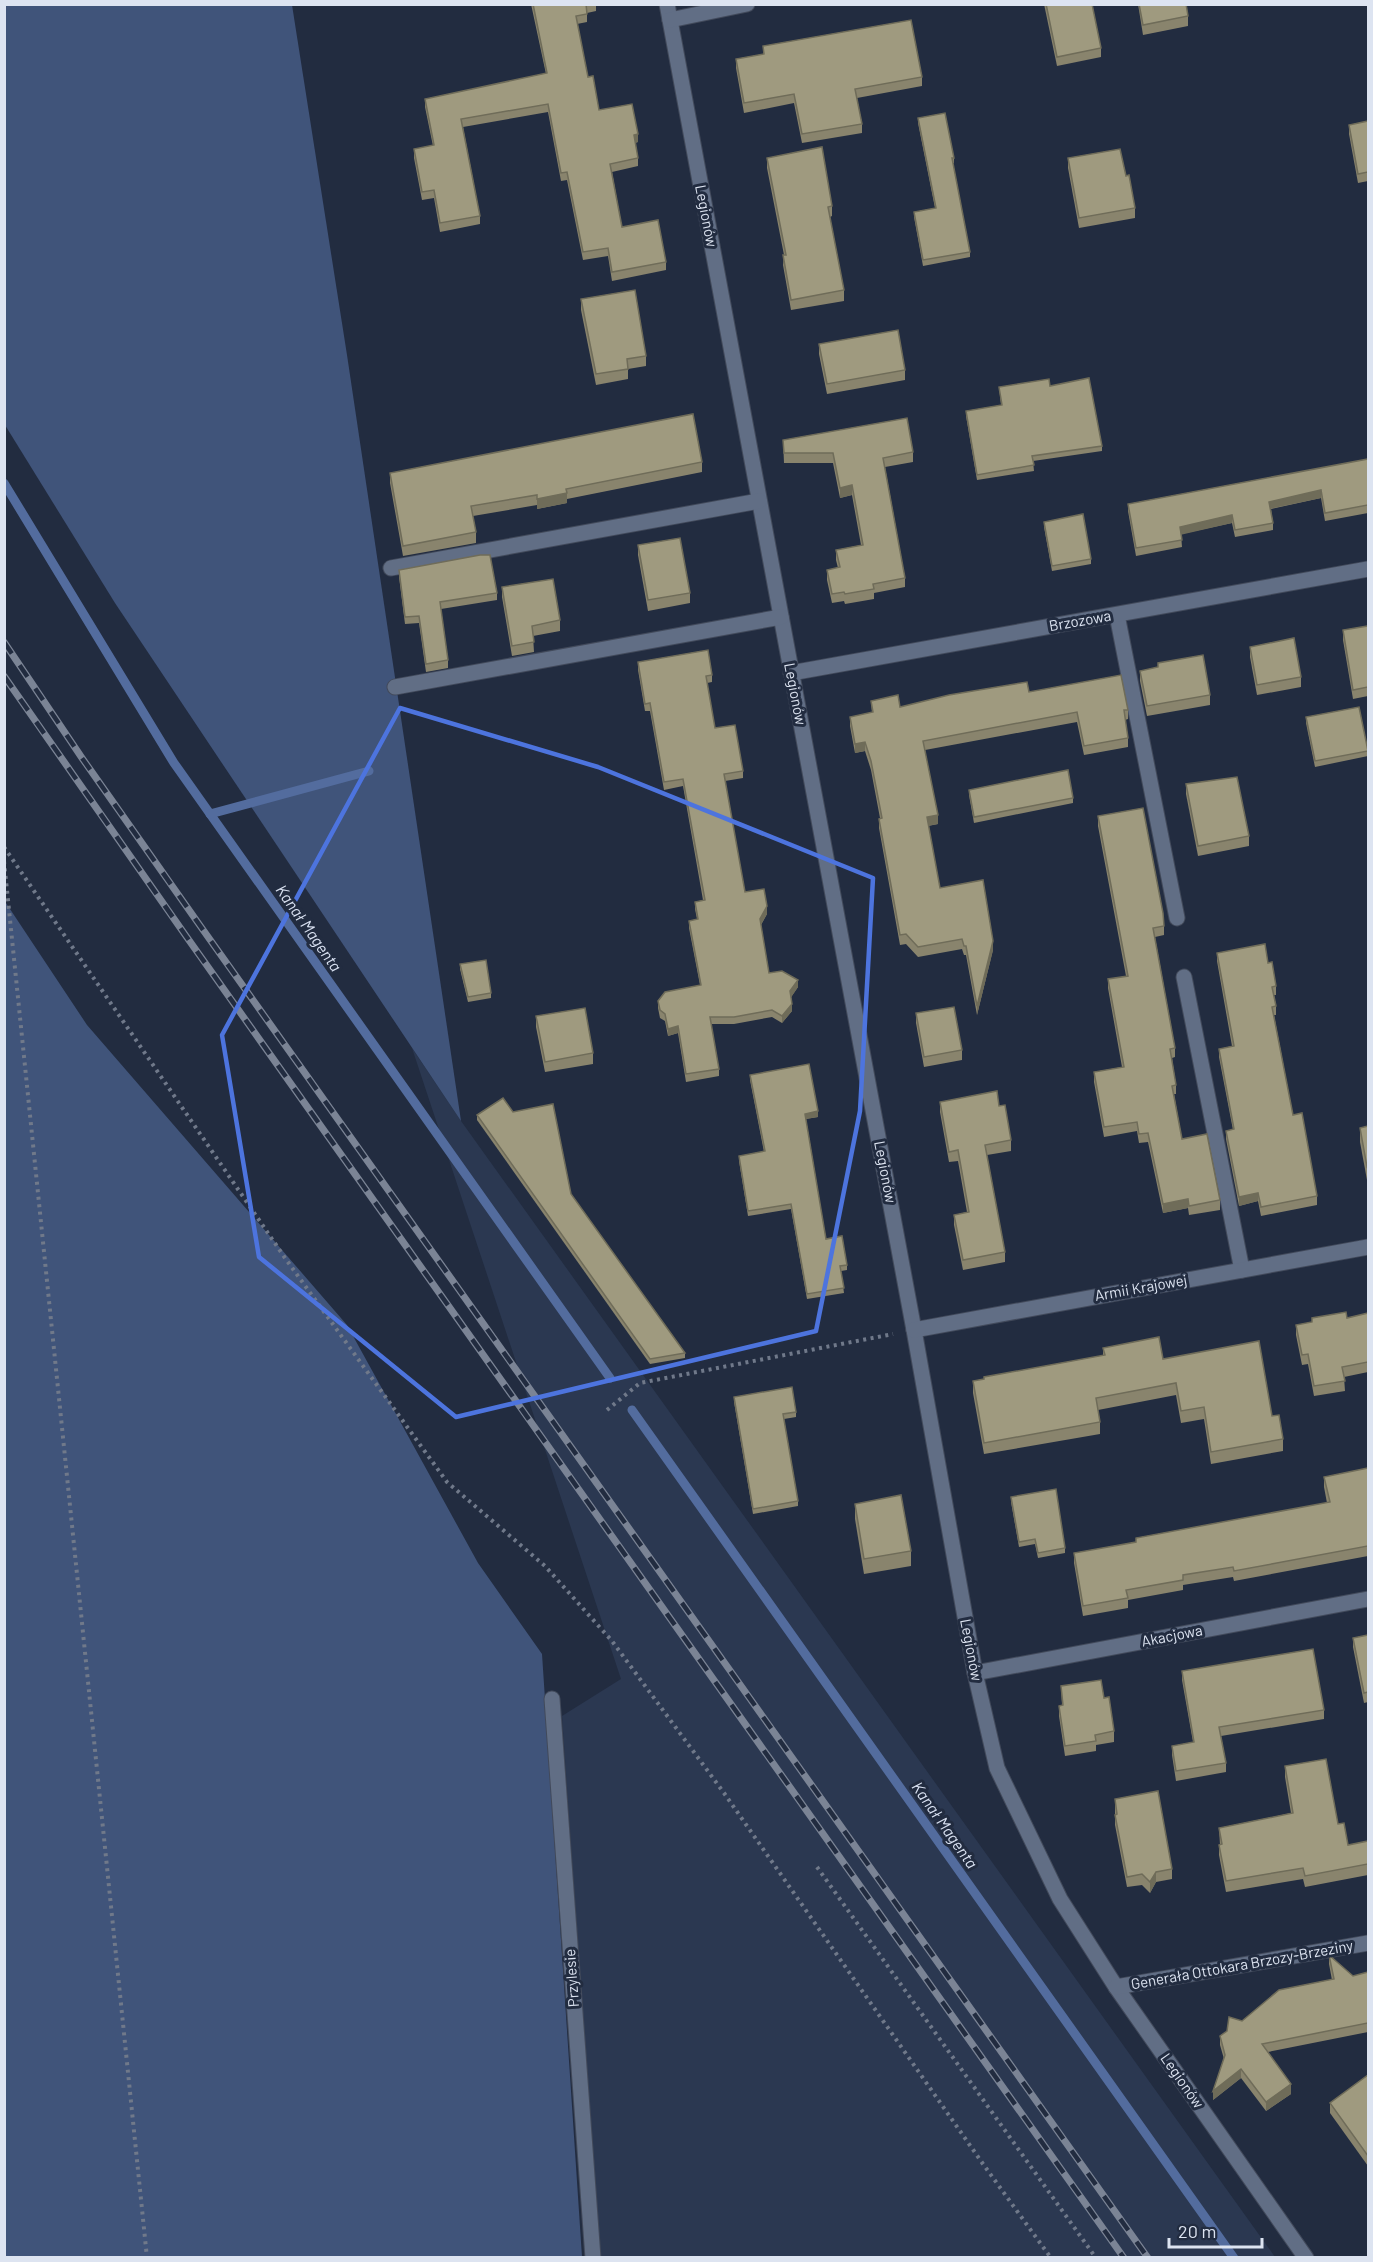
<svg xmlns="http://www.w3.org/2000/svg" width="1373" height="2262" viewBox="0 0 1373 2262" font-family="Barlow,sans-serif">
<style>
.built{fill:#2b3851}
.green{fill:#40547a}
.lines{fill:none;stroke-linecap:round;stroke-linejoin:round}
.stream{stroke:#536c9e;stroke-width:9}
.minor-casing{stroke:#424a5b;stroke-width:17}
.path{stroke:#70798a;stroke-width:4;stroke-dasharray:3 4.5;stroke-linecap:butt}
.minor{stroke:#616e85;stroke-width:15}
.rail-casing{stroke:#7b8495;stroke-width:7}
.rail{stroke:#222c40;stroke-width:4.5;stroke-dasharray:14;stroke-linecap:butt}
.wall{fill:#89846d}
.shaded-wall{fill:#6f6c59}
.building{fill:#9f9a7f;stroke:#6f6c59;stroke-width:1.5}
.marked{fill:none;stroke:#4d74de;stroke-width:4.5;stroke-linejoin:round}
.labels{text-anchor:middle;stroke-width:6;stroke-linejoin:round;paint-order:stroke}
.street-label{font-size:15px;fill:#dde4f1;stroke:#222c40}
.water-label{font-size:16px;font-style:italic;fill:#dbe3f3;stroke:#222c40}
</style>
<rect width="100%" height="100%" fill="#222c40"/>
<polygon class="built" points="412,1048 461,1121 1275,2257 600,2257 562,1716 621,1679"/>
<g class="green">
<polygon points="5,5 292,5 347,355 461,1121 115,603 5,425"/>
<polygon points="4,900 87,1025 347,1325 478,1563 542,1654 582,2257 5,2257"/>
</g>
<g class="lines">
<g class="stream">
<polyline points="4,483 174,763 610,1378"/>
<polyline points="210,814 369,771"/>
<polyline points="632,1410 1234,2258"/>
</g>
<defs>
<g id="minor">
<polyline points="667,4 914,1330 975,1673 997,1768 1060,1899 1116,1987 1306,2258"/>
<polyline points="670,20 747,4"/>
<polyline points="391,568 759,501"/>
<polyline points="1117,615 1177,918"/>
<polyline points="791,673 1368,569"/>
<polyline points="395,687 781,617"/>
<polyline points="1184,977 1242,1270"/>
<polyline points="914,1330 1368,1247"/>
<polyline points="975,1673 1368,1599"/>
<polyline points="552,1699 593,2258"/>
<polyline points="1116,1987 1368,1943"/>
</g>
</defs>
<use href="#minor" class="minor-casing"/>
<g class="path">
<polyline points="4,847 285,1258 447,1482 545,1566 612,1641 724,1793 983,2164 1051,2258"/>
<polyline points="4,861 147,2258"/>
<polyline points="607,1410 640,1383 893,1334"/>
<polyline points="817,1867 1096,2258"/>
</g>
<use href="#minor" class="minor"/>
<defs>
<g id="rail">
<polyline points="4,642 82,758 201,927 1148,2258"/>
<polyline points="4,676 186,936 1124,2258"/>
</g>
</defs>
<use href="#rail" class="rail-casing"/>
<use href="#rail" class="rail"/>
</g>
<g class="wall">
<polygon points="531,4 596,4 596,11 587,13 587,22 577,24 588,77 599,110 638,142 635,143 638,158 638,166 612,172 622,227 666,262 666,270 612,281 608,256 583,260 567,180 561,181 548,112 463,127 480,216 480,224 440,232 434,198 422,200 414,158 414,149 433,146 425,107 425,99 546,74"/>
<polygon points="1044,4 1092,4 1101,48 1101,57 1057,66"/>
<polygon points="1138,4 1186,4 1188,16 1188,26 1143,35"/>
<polygon points="763,46 922,77 922,86 857,98 862,124 862,133 802,143 794,103 744,113 736,68 736,59 763,54"/>
<polygon points="918,118 954,158 954,163 953,163 970,252 970,257 923,266 914,217 914,212 935,208 918,123"/>
<polygon points="1368,121 1368,181 1358,183 1349,134 1349,125"/>
<polygon points="767,158 832,206 832,216 830,217 844,290 844,301 791,310 783,265 784,255 767,168"/>
<polygon points="1068,158 1126,176 1135,208 1135,218 1079,228 1068,168"/>
<polygon points="581,299 646,356 646,366 628,369 628,379 596,385 581,310"/>
<polygon points="819,344 905,370 905,380 827,394 819,354"/>
<polygon points="1050,386 1102,446 1102,451 1033,461 1034,471 977,480 966,416 966,411 1001,405 999,387"/>
<polygon points="783,440 913,452 913,462 885,467 905,578 905,587 874,593 874,599 845,604 844,601 832,603 827,580 827,570 838,568 836,560 836,550 861,545 852,495 840,498 833,463 784,463"/>
<polygon points="1368,459 1368,513 1325,521 1321,498 1271,509 1273,523 1273,530 1235,537 1232,523 1181,534 1182,547 1136,556 1128,511 1128,504"/>
<polygon points="702,462 702,472 567,499 567,503 537,509 537,505 473,516 476,532 476,543 403,556 390,483 390,473"/>
<polygon points="1044,522 1091,559 1091,564 1052,571 1044,527"/>
<polygon points="638,545 690,593 690,603 648,611 638,555"/>
<polygon points="399,570 497,593 497,600 441,609 448,660 448,668 426,672 419,623 405,624 399,577"/>
<polygon points="502,587 560,620 560,631 533,636 534,652 512,656 502,597"/>
<polygon points="1368,626 1368,696 1353,699 1343,640 1343,630"/>
<polygon points="1250,647 1301,677 1301,687 1257,695 1250,657"/>
<polygon points="638,662 712,675 712,682 707,683 715,728 743,771 743,778 725,781 745,892 767,914 761,925 769,973 798,987 791,997 792,1011 782,1023 772,1017 734,1024 711,1024 719,1069 719,1076 686,1082 678,1033 668,1036 665,1021 660,1018 658,1008 658,1001 700,985 689,928 689,921 697,919 695,909 695,902 703,900 683,786 664,790 650,711 645,711 638,670"/>
<polygon points="1158,663 1210,695 1210,705 1147,716 1140,681 1140,671 1158,667"/>
<polygon points="1029,692 1128,710 1128,719 1125,720 1128,738 1128,747 1084,755 1077,722 925,750 938,824 928,826 940,888 993,950 977,1015 966,955 964,955 962,949 918,957 906,944 900,945 879,828 879,819 880,818 871,770 865,751 855,753 850,726 850,717 872,713 871,701 900,707"/>
<polygon points="1306,717 1368,751 1368,756 1315,767 1306,723"/>
<polygon points="1186,784 1249,836 1249,846 1198,856 1186,794"/>
<polygon points="969,790 1073,798 1073,803 974,823 969,795"/>
<polygon points="1098,816 1164,926 1164,935 1155,937 1175,1048 1175,1057 1172,1058 1176,1085 1176,1094 1174,1094 1182,1139 1220,1200 1220,1210 1189,1215 1188,1208 1163,1213 1148,1142 1139,1143 1137,1131 1104,1137 1094,1082 1094,1072 1122,1067 1108,988 1108,979 1126,976 1098,826"/>
<polygon points="1217,953 1268,963 1276,986 1276,995 1274,995 1276,1006 1276,1015 1274,1015 1293,1115 1317,1196 1317,1205 1261,1216 1258,1201 1239,1206 1226,1139 1226,1131 1233,1130 1219,1057 1219,1049 1232,1046 1217,961"/>
<polygon points="460,964 491,993 491,998 468,1002 460,969"/>
<polygon points="916,1013 962,1050 962,1060 924,1067 916,1023"/>
<polygon points="536,1016 593,1053 593,1064 545,1072 536,1027"/>
<polygon points="750,1075 818,1117 806,1119 826,1239 847,1265 847,1270 841,1271 844,1293 807,1299 791,1209 748,1216 739,1161 739,1156 764,1152 750,1080"/>
<polygon points="940,1102 999,1106 1011,1140 1011,1151 987,1155 1005,1252 1005,1262 963,1270 954,1225 954,1215 967,1212 958,1161 949,1162 940,1112"/>
<polygon points="477,1115 571,1194 685,1353 685,1358 650,1364 477,1120"/>
<polygon points="1368,1126 1368,1180 1367,1180 1360,1142 1360,1128"/>
<polygon points="1368,1313 1368,1372 1344,1377 1345,1391 1314,1396 1308,1364 1302,1365 1296,1335 1296,1325 1312,1322 1312,1318 1347,1318"/>
<polygon points="1103,1348 1163,1359 1272,1416 1283,1439 1283,1451 1211,1464 1204,1419 1181,1423 1176,1395 1098,1410 1100,1422 1100,1434 984,1454 973,1393 973,1381 1103,1356"/>
<polygon points="734,1397 796,1412 796,1417 784,1419 798,1501 798,1506 753,1514 734,1402"/>
<polygon points="1368,1468 1368,1556 1234,1581 1233,1577 1183,1585 1183,1590 1128,1600 1128,1608 1083,1616 1074,1563 1074,1553 1136,1543 1136,1538 1327,1503 1324,1487 1324,1477"/>
<polygon points="1011,1497 1065,1548 1065,1553 1038,1558 1035,1544 1019,1547 1011,1502"/>
<polygon points="855,1504 911,1551 911,1566 864,1574 855,1519"/>
<polygon points="1368,1635 1368,1702 1364,1703 1353,1647 1353,1638"/>
<polygon points="1182,1671 1324,1710 1324,1719 1221,1736 1226,1763 1226,1772 1176,1781 1172,1755 1172,1746 1193,1742 1182,1680"/>
<polygon points="1061,1686 1104,1698 1114,1731 1114,1742 1096,1745 1096,1751 1065,1756 1059,1716 1059,1706 1062,1705"/>
<polygon points="1285,1766 1338,1824 1348,1845 1368,1841 1368,1875 1305,1887 1303,1879 1226,1892 1219,1855 1219,1845 1220,1845 1219,1828 1291,1813 1285,1777"/>
<polygon points="1115,1799 1172,1869 1172,1879 1156,1882 1150,1893 1142,1885 1127,1887 1115,1825"/>
<polygon points="1329,1955 1353,1976 1368,1972 1368,2032 1268,2052 1291,2094 1266,2111 1241,2078 1213,2100 1224,2059 1220,2045 1220,2036 1242,2021 1332,1980 1329,1964"/>
<polygon points="1368,2075 1368,2166 1330,2113 1330,2103"/>
</g>
<g class="shaded-wall">
<polygon points="638,134 638,142 634,143 634,135"/>
<polygon points="852,485 852,495 840,498 840,488"/>
<polygon points="1321,490 1321,498 1269,509 1269,502"/>
<polygon points="567,493 567,503 537,509 537,499"/>
<polygon points="1232,515 1232,523 1180,535 1180,527"/>
<polygon points="865,742 865,751 855,753 855,744"/>
<polygon points="938,815 938,824 927,826 927,817"/>
<polygon points="767,906 767,914 760,926 760,919"/>
<polygon points="993,941 993,950 977,1015 977,1006"/>
<polygon points="798,980 798,987 790,999 790,991"/>
<polygon points="792,1004 792,1011 782,1023 782,1016"/>
<polygon points="678,1026 678,1033 668,1036 668,1029"/>
<polygon points="818,1111 818,1117 805,1119 805,1114"/>
<polygon points="1258,1193 1258,1201 1239,1206 1239,1197"/>
<polygon points="1188,1199 1188,1208 1163,1213 1163,1204"/>
<polygon points="1156,1872 1156,1882 1150,1893 1150,1882"/>
<polygon points="1241,2069 1241,2078 1213,2100 1213,2091"/>
<polygon points="1291,2084 1291,2094 1266,2111 1266,2102"/>
</g>
<g class="building">
<polygon points="533,4 586,4 587,14 576,16 588,77 593,76 599,110 632,104 638,134 634,135 638,158 610,164 622,227 658,220 666,262 612,272 608,248 583,252 567,172 561,173 548,104 461,119 480,216 440,223 434,190 422,192 414,149 434,145 425,99 547,73"/>
<polygon points="1046,4 1092,4 1101,48 1057,57"/>
<polygon points="1139,4 1186,4 1188,16 1143,25"/>
<polygon points="911,20 922,77 855,89 862,124 802,134 794,94 744,103 736,59 764,54 763,46"/>
<polygon points="945,113 954,158 952,158 970,252 923,260 914,212 936,208 918,118"/>
<polygon points="1368,121 1368,172 1358,174 1349,125"/>
<polygon points="822,147 832,206 828,207 844,290 791,300 783,255 786,255 767,158"/>
<polygon points="1120,149 1126,176 1129,175 1135,208 1079,218 1068,158"/>
<polygon points="635,290 646,356 627,359 628,369 596,374 581,299"/>
<polygon points="898,330 905,370 827,384 819,344"/>
<polygon points="1089,378 1102,446 1032,456 1034,465 977,475 966,411 1002,405 999,387 1049,379 1050,386"/>
<polygon points="693,414 702,462 566,489 567,493 537,499 537,495 471,506 476,532 403,546 390,473"/>
<polygon points="907,418 913,452 883,458 905,578 873,584 874,589 845,594 844,592 832,594 827,570 840,567 836,550 863,545 852,485 840,488 833,453 784,453 783,440"/>
<polygon points="1368,459 1368,505 1325,513 1321,490 1269,502 1273,523 1235,530 1232,515 1180,527 1182,540 1136,548 1128,504"/>
<polygon points="1083,514 1091,559 1052,566 1044,522"/>
<polygon points="680,538 690,593 648,600 638,545"/>
<polygon points="480,555 490,555 497,593 440,602 448,660 426,664 419,616 405,617 399,570"/>
<polygon points="553,579 560,620 532,626 534,642 512,646 502,587"/>
<polygon points="1368,626 1368,687 1353,690 1343,630"/>
<polygon points="1294,638 1301,677 1257,685 1250,647"/>
<polygon points="708,650 712,675 706,676 715,728 735,725 743,771 724,774 745,892 764,889 767,906 760,919 769,973 782,971 798,980 790,991 792,1004 782,1016 772,1010 734,1017 710,1017 719,1069 686,1074 678,1026 668,1029 665,1014 660,1010 658,1001 665,992 701,985 689,921 698,919 695,902 705,900 683,779 664,782 650,703 645,704 638,662"/>
<polygon points="1203,655 1210,695 1147,706 1140,671 1158,667 1158,663"/>
<polygon points="1121,675 1128,710 1124,710 1128,738 1084,746 1077,712 923,741 938,815 927,817 940,888 983,880 993,941 977,1006 966,946 964,946 962,939 918,947 906,934 900,935 879,819 882,818 871,761 865,742 855,744 850,717 873,712 871,701 898,695 900,707 949,695 1027,682 1029,692"/>
<polygon points="1359,707 1368,751 1315,761 1306,717"/>
<polygon points="1068,770 1073,798 974,817 969,790"/>
<polygon points="1237,777 1249,836 1198,846 1186,784"/>
<polygon points="1143,808 1163,913 1164,926 1153,928 1175,1048 1170,1049 1176,1085 1172,1086 1182,1139 1207,1134 1220,1200 1189,1206 1188,1199 1163,1204 1148,1133 1139,1134 1137,1122 1104,1127 1094,1072 1124,1067 1108,979 1128,976 1098,816"/>
<polygon points="1265,944 1268,963 1272,962 1276,986 1272,987 1276,1006 1272,1007 1293,1115 1302,1113 1317,1196 1261,1207 1258,1193 1239,1197 1226,1131 1234,1129 1219,1049 1234,1046 1217,953"/>
<polygon points="486,960 491,993 468,997 460,964"/>
<polygon points="954,1007 962,1050 924,1057 916,1013"/>
<polygon points="585,1008 593,1053 545,1062 536,1016"/>
<polygon points="809,1064 818,1111 805,1114 826,1239 842,1236 847,1265 840,1266 844,1288 807,1294 791,1204 748,1211 739,1156 765,1151 750,1075"/>
<polygon points="997,1091 999,1106 1005,1105 1011,1140 985,1145 1005,1252 963,1260 954,1215 969,1212 958,1150 949,1152 940,1102"/>
<polygon points="503,1098 513,1112 553,1104 571,1194 685,1353 650,1359 477,1115"/>
<polygon points="1368,1126 1368,1166 1367,1167 1360,1128"/>
<polygon points="1346,1312 1347,1318 1368,1313 1368,1362 1342,1367 1345,1381 1314,1386 1308,1354 1302,1355 1296,1325 1312,1322 1312,1318"/>
<polygon points="1159,1337 1163,1359 1259,1341 1272,1416 1279,1415 1283,1439 1211,1452 1204,1407 1181,1411 1176,1383 1096,1398 1100,1422 984,1443 973,1381 984,1379 984,1377 1105,1355 1103,1348"/>
<polygon points="792,1387 796,1412 783,1414 798,1501 753,1509 734,1397"/>
<polygon points="1368,1468 1368,1546 1234,1571 1233,1567 1183,1575 1183,1580 1126,1590 1128,1598 1083,1606 1074,1553 1136,1542 1136,1538 1330,1502 1324,1477"/>
<polygon points="1056,1489 1065,1548 1038,1553 1035,1539 1019,1542 1011,1497"/>
<polygon points="901,1495 911,1551 864,1559 855,1504"/>
<polygon points="1368,1635 1368,1692 1364,1693 1353,1638"/>
<polygon points="1313,1649 1324,1710 1219,1727 1226,1763 1176,1771 1172,1746 1194,1742 1182,1671"/>
<polygon points="1101,1680 1104,1698 1109,1697 1114,1731 1095,1735 1096,1741 1065,1746 1059,1706 1063,1705 1061,1686"/>
<polygon points="1326,1759 1338,1824 1344,1823 1348,1845 1368,1841 1368,1864 1305,1876 1303,1868 1226,1881 1219,1845 1222,1844 1219,1828 1293,1813 1285,1766"/>
<polygon points="1158,1791 1172,1869 1156,1872 1150,1882 1142,1874 1127,1877 1115,1815 1117,1814 1115,1799"/>
<polygon points="1329,1955 1353,1976 1368,1972 1368,2023 1262,2044 1291,2084 1266,2102 1241,2069 1213,2091 1225,2055 1220,2036 1227,2031 1229,2017 1242,2021 1279,1990 1334,1979"/>
<polygon points="1368,2075 1368,2156 1330,2103"/>
</g>
<path class="marked" d="M400,708L598,767L873,878L860,1111L816,1331L456,1417L259,1257L222,1035Z"/>
<g class="labels">
<g class="street-label">
<text transform="translate(706 216) rotate(79)" y="5">Legionów</text>
<text transform="translate(1080 621) rotate(-10)" y="5">Brzozowa</text>
<text transform="translate(795 694) rotate(79)" y="5">Legionów</text>
<text transform="translate(885 1172) rotate(79)" y="5">Legionów</text>
<text transform="translate(1141 1288) rotate(-10)" y="5">Armii Krajowej</text>
<text transform="translate(1172 1636) rotate(-11)" y="5">Akacjowa</text>
<text transform="translate(971 1650) rotate(79)" y="5">Legionów</text>
<text transform="translate(1242 1965) rotate(-10)" y="5">Generała Ottokara Brzozy-Brzeziny</text>
<text transform="translate(572 1978) rotate(-94)" y="5">Przylesie</text>
<text transform="translate(1182 2081) rotate(55)" y="5">Legionów</text>
</g>
<g class="water-label">
<text transform="translate(309 928) rotate(55)" y="6">Kanał Magenta</text>
<text transform="translate(945 1825) rotate(55)" y="6">Kanał Magenta</text>
</g>
</g>
<rect width="1373" height="2262" fill="none" stroke="#dde4f1" stroke-width="12"/>
<path d="M1169 2238v9h93v-9" fill="none" stroke="#dde4f1" stroke-width="3"/>
<text x="1178" y="2238" font-size="18" fill="#dde4f1" stroke="#222c40" stroke-width="4.5" paint-order="stroke">20 m</text>
</svg>
